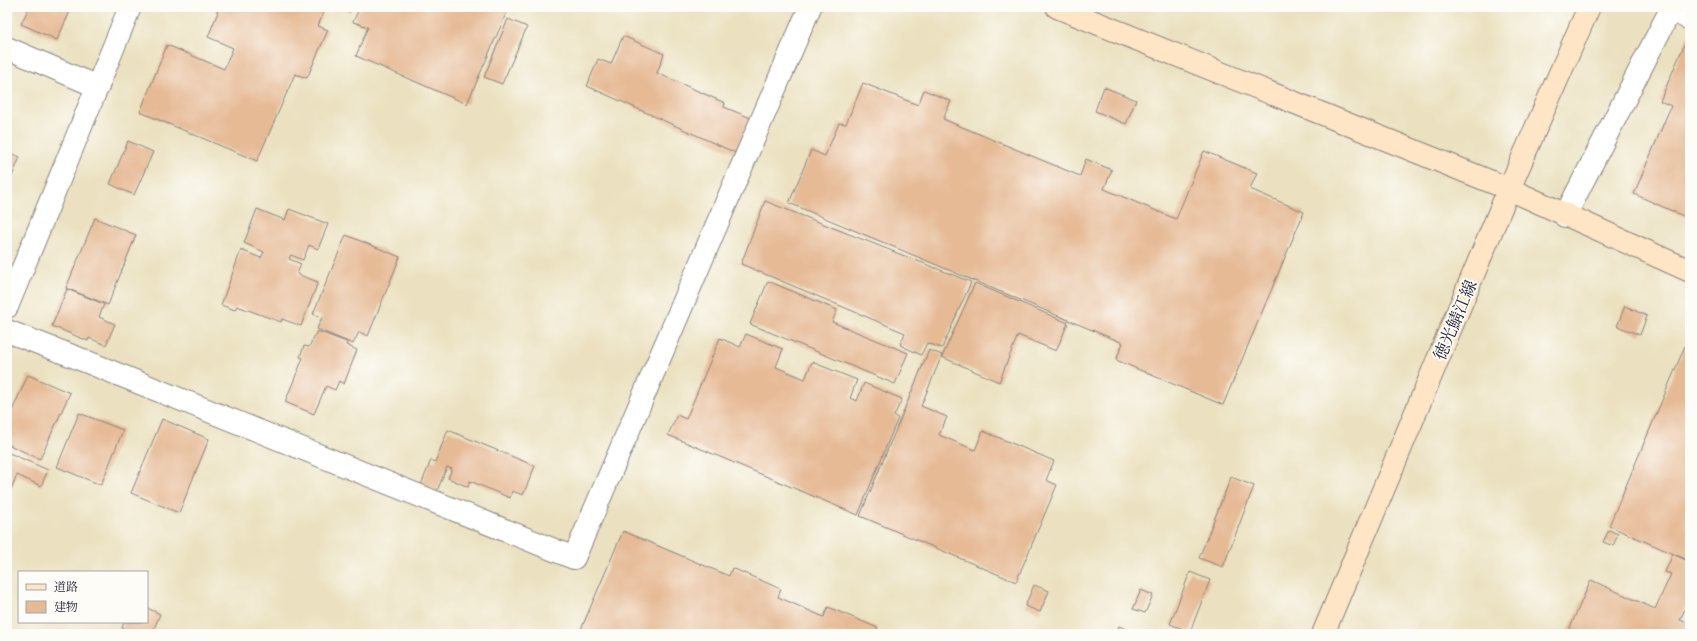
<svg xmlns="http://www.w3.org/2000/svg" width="1697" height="641" viewBox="0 0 1697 641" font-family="'Sorts Mill Goudy','Noto Serif JP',serif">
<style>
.building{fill:#e6ba95}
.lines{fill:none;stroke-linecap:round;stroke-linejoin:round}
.street-casing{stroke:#86827e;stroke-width:24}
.secondary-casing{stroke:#86827e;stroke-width:24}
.street{stroke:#fff;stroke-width:22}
.secondary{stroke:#fee5c5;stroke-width:22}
.labels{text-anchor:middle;stroke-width:4;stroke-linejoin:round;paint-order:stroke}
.street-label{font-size:17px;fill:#22223b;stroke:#fdfcf7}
</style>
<rect width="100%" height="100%" fill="#fdfcf7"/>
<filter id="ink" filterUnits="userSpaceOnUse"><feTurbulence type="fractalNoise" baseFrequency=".025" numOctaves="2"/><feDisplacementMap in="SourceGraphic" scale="8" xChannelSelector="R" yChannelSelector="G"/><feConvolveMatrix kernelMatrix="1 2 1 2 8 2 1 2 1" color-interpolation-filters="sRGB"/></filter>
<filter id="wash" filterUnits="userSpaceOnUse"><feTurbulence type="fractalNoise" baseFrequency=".012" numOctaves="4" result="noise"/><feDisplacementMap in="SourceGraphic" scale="16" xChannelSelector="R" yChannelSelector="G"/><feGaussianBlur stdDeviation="0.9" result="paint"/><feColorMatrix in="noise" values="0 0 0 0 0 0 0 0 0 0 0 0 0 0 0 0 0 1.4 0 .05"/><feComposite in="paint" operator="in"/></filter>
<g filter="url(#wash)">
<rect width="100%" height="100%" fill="#ebe1c0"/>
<g id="blocks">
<g class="building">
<polygon points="29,7 72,7 57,40 21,24"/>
<polygon points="214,7 326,7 318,26 328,30 307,78 295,74 257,161 140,112 167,45 224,69 233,48 208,37 218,12 213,8"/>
<polygon points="338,7 352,7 350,12"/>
<polygon points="360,7 509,7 467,104 356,56 368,27 353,22"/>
<polygon points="508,19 527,27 502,84 484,77"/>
<polygon points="623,36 664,54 657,73 725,103 724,107 753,119 738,154 587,86 598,59 611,64"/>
<polygon points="1688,36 1690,37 1690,219 1634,194 1671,106 1660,101"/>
<polygon points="863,83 918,105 924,90 951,101 943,119 1080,176 1086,159 1112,170 1104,189 1176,219 1204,151 1257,173 1250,189 1304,212 1223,405 1116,360 1123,343 789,203 811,150 825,156 839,123 846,124"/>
<polygon points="1104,87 1136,100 1126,124 1095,111"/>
<polygon points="128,141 153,152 134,195 110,184"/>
<polygon points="7,152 20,157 10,181 7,179"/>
<polygon points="765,201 971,282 942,348 927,343 921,355 900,345 905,333 741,264"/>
<polygon points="257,209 285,220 289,209 328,224 318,249 309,245 303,260 291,255 289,259 301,264 297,274 318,282 301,326 282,319 281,322 237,306 235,310 221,305 241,250 261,258 264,252 244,243"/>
<polygon points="95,218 136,235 108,305 66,288"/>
<polygon points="346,235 400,257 368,336 359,332 353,344 317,329 322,317 313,314"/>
<polygon points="768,281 837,310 832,322 908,353 895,384 750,324"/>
<polygon points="975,283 1068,323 1056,351 1018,335 999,382 942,357"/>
<polygon points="67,289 104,304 99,317 115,324 106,345 89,338 88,341 52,326"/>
<polygon points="1625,306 1647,316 1640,335 1617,326"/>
<polygon points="317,331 347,342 346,345 357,350 344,384 339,381 335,390 326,386 314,414 285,402 303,358 300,357 304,346 309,347"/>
<polygon points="746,334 783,349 776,367 805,379 812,362 857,380 850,398 857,401 864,383 902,399 894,416 898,418 858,515 668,435 677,415 686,419 720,338 740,347"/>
<polygon points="1685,346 1690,348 1690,561 1609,526"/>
<polygon points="929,350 942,355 921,406 947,417 939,435 975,450 983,431 1054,461 1046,480 1057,485 1016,582 860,516"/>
<polygon points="28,375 70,393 40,459 7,444 7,422"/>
<polygon points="79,413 123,430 101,485 57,467"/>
<polygon points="162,419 209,439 179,513 131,493"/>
<polygon points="448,430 535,466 523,495 512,491 510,498 470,481 468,487 448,478 452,469 447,467 437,491 421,485 431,460 435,462"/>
<polygon points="7,452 48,470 41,486 17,475 7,498"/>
<polygon points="1231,477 1254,486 1223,567 1199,558"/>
<polygon points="1609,530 1618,534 1613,546 1603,542"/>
<polygon points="623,531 729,576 732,568 781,589 778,597 824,617 828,607 878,628 876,634 579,634"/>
<polygon points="1673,554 1690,562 1690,597 1680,620 1690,624 1690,634 1567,634 1591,580 1655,609 1671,574 1665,572"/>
<polygon points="1190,572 1210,580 1190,632 1170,624"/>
<polygon points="1034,585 1049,591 1040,612 1025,606"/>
<polygon points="1141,590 1153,595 1145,613 1133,609"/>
<polygon points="147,608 160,614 152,634 135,634 122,628 124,622 147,622"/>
<polygon points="1119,626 1130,631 1128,634 1115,634"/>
</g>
</g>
</g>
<g filter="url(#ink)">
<use href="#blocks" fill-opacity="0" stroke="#86827e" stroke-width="1"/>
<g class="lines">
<defs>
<g id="street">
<polyline points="1671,10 1690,19"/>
<polyline points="7,48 98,87"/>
<polyline points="1565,216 1672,7"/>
<polyline points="7,307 130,7"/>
<polyline points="7,331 75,357 574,558 810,7"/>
</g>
<g id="secondary">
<polyline points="1057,7 1509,189 1690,271"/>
<polyline points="1323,634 1509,189 1589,7"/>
</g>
</defs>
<use href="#street" class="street-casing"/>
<use href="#secondary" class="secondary-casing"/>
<use href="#street" class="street"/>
<use href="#secondary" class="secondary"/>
</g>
</g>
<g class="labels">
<g class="street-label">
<text transform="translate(1455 320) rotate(-67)" y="6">徳光鯖江線</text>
</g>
</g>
<rect width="1697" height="641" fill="none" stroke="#fdfcf7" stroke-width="24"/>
<rect x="18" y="571" width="130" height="52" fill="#fdfcf7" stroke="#a5a5ac"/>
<rect x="26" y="584" width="20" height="6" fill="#fee5c5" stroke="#a5a5ac"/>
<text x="54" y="591" font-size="12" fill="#22223b">道路</text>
<rect x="26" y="601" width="20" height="12" fill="#e6ba95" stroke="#a5a5ac"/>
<text x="54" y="611" font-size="12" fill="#22223b">建物</text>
</svg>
